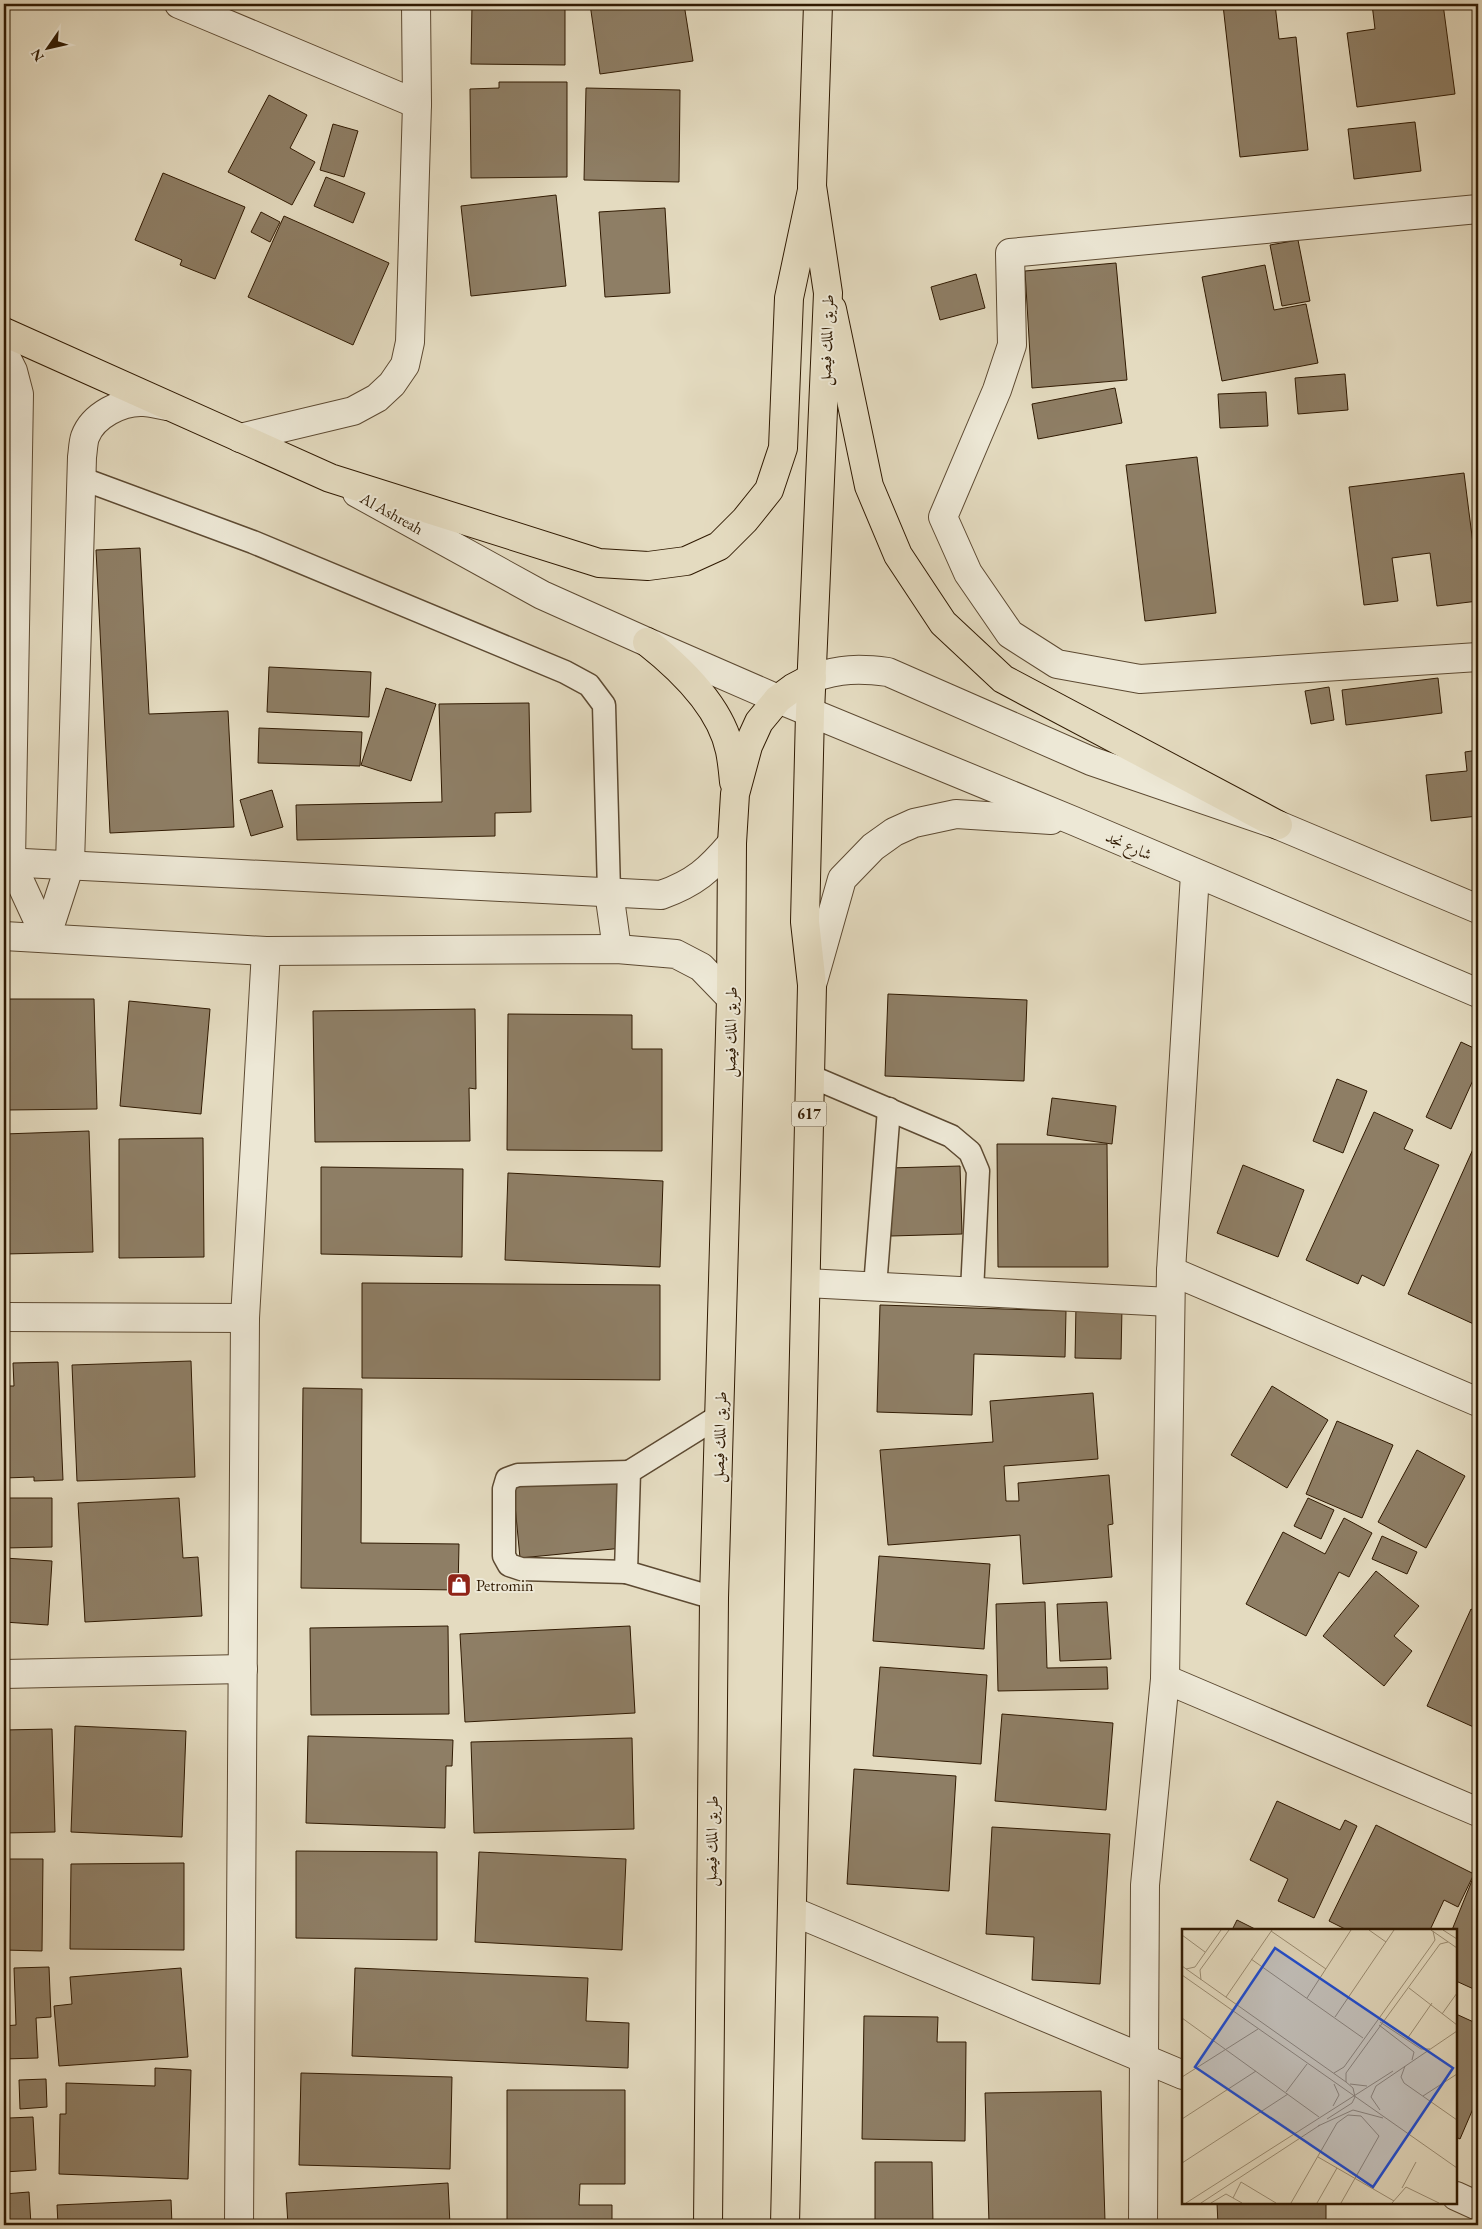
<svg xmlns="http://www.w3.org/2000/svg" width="1482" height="2229" viewBox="0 0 1482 2229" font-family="'EB Garamond',Amiri,serif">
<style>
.building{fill:#8e7e65;stroke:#301a02}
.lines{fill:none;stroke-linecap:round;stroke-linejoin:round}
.service-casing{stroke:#5d4a32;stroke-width:25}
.minor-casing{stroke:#5d4a32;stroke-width:30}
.tertiary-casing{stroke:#5d4a32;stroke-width:30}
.primary-casing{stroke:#301a02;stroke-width:30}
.trunk-casing{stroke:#301a02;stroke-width:30}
.service{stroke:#ede8d6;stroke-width:22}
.minor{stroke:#ede8d6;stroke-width:28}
.tertiary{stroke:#ede8d6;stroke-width:28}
.primary{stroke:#e4dbc0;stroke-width:28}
.trunk{stroke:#e4dbc0;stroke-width:28}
.labels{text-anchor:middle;stroke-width:4;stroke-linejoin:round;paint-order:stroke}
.shield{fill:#ede8d6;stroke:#695842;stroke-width:1}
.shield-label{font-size:15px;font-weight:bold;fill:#301a02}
.street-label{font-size:16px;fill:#301a02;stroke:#ede8d6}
.poi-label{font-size:16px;fill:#301a02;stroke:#ede8d6;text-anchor:start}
.inset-road{fill:none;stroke:#9c8e74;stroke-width:1}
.view{fill:#1d4ed8;fill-opacity:0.15;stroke:#1d4ed8;stroke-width:2.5}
.inset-edge{fill:none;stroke:#301a02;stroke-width:2.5}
</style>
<rect width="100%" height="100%" fill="#e4dbc0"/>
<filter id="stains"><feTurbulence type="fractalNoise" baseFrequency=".004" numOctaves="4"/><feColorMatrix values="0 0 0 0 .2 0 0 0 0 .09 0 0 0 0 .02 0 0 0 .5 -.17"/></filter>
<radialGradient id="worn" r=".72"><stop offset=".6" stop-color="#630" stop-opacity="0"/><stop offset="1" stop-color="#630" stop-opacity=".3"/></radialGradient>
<g class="building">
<polygon points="472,4 565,4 565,65 471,64"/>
<polygon points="590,4 684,4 693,61 600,74"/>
<polygon points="1275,4 1279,39 1296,37 1308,150 1240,157 1223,5"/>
<polygon points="1372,4 1443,4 1455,94 1357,107 1347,33 1375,29"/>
<polygon points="499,82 567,82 567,177 471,178 470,89 499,88"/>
<polygon points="586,88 680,90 679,182 584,180"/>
<polygon points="269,95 307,115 290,148 315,162 292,205 228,172"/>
<polygon points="1415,122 1421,171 1354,179 1348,129"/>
<polygon points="333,124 358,131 344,177 320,170"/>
<polygon points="163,173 245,207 215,279 180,265 182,260 135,240"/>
<polygon points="326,177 365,193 353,223 314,206"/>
<polygon points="556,195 566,286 471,296 461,206"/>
<polygon points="665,208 670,293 605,297 599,212"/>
<polygon points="261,212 280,222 270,242 251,232"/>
<polygon points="284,216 389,263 353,345 248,297"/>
<polygon points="1298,240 1310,301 1282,306 1270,245"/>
<polygon points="1116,263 1127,380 1032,388 1025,271"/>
<polygon points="1265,265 1274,310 1306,304 1318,363 1222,381 1202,277"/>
<polygon points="976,274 985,308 940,320 931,287"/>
<polygon points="1345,374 1348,410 1298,414 1295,378"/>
<polygon points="1115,388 1122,423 1038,439 1032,404"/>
<polygon points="1266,392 1268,426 1220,428 1218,394"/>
<polygon points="1197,457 1216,613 1145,621 1126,465"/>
<polygon points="1464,473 1478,583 1478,601 1437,606 1430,553 1392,558 1398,601 1364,605 1349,487"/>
<polygon points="140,548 149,714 228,711 234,827 110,833 96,550"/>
<polygon points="269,667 371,672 369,717 267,712"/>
<polygon points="1438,678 1442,713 1346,725 1342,690"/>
<polygon points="1329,687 1334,720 1311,724 1305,691"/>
<polygon points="386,688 436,704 411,781 361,765"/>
<polygon points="529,703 531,812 495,813 495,836 297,840 296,805 442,802 439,704"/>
<polygon points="259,728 362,732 360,766 258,763"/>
<polygon points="1478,750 1478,816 1431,821 1426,775 1467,771 1465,752"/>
<polygon points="272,790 283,827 251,836 240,800"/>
<polygon points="888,994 1027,1000 1024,1081 885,1076"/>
<polygon points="5,999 94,999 97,1109 7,1110"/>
<polygon points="129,1001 210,1009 201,1114 120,1106"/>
<polygon points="475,1009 476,1089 469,1088 470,1141 315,1142 313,1011"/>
<polygon points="508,1014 632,1015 632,1049 662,1049 662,1151 507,1150"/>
<polygon points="1461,1042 1478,1050 1478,1069 1451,1129 1426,1117"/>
<polygon points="1337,1079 1367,1091 1343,1153 1313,1141"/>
<polygon points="1052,1098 1116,1106 1112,1144 1047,1135"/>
<polygon points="1374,1112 1413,1130 1404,1149 1439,1165 1384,1286 1362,1275 1358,1284 1306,1260"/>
<polygon points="89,1131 93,1252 5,1254 4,1134"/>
<polygon points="203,1138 204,1257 119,1258 119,1139"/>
<polygon points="1478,1138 1478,1326 1408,1294"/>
<polygon points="997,1144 1107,1144 1108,1267 998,1267"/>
<polygon points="1243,1165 1304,1190 1278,1257 1217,1233"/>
<polygon points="960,1166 962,1234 891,1236 889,1168"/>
<polygon points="321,1167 463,1169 462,1257 321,1254"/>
<polygon points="508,1173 663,1181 660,1267 505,1260"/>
<polygon points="362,1283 660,1285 660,1380 362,1378"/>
<polygon points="880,1305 1066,1311 1065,1357 974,1354 972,1415 877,1412"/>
<polygon points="1076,1305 1122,1307 1121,1359 1075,1358"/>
<polygon points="191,1361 195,1477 77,1481 72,1365"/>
<polygon points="58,1362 63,1480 34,1481 34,1477 4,1478 4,1386 14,1386 13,1363"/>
<polygon points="1272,1386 1328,1420 1287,1488 1231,1455"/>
<polygon points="303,1388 362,1389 361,1543 459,1544 458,1590 301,1588"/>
<polygon points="1093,1393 1098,1459 1004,1466 1006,1501 1019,1501 1018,1483 1109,1475 1113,1524 1108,1525 1112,1577 1023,1584 1020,1535 888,1545 880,1450 993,1442 990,1401"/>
<polygon points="1337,1421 1393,1445 1362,1518 1306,1494"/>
<polygon points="1417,1450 1465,1476 1426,1548 1378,1522"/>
<polygon points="616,1474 623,1548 520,1558 513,1484"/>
<polygon points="4,1498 52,1498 52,1547 4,1548"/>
<polygon points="179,1498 183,1558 198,1557 202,1616 85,1622 78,1503"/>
<polygon points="1308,1498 1334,1510 1321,1539 1294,1526"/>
<polygon points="1344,1518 1372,1533 1349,1577 1339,1572 1306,1636 1246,1604 1283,1532 1325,1554"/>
<polygon points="1382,1536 1417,1552 1407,1574 1372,1559"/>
<polygon points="879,1556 990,1564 984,1649 873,1641"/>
<polygon points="4,1558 52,1561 48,1625 4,1622"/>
<polygon points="1376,1571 1419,1606 1394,1636 1412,1651 1384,1686 1323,1636"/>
<polygon points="1045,1602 1047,1668 1107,1667 1108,1689 998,1691 996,1604"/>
<polygon points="1107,1602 1111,1659 1060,1661 1057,1604"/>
<polygon points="1471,1609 1478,1613 1478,1729 1427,1706"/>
<polygon points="448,1626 449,1714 311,1715 310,1628"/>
<polygon points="630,1626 635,1713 465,1722 460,1634"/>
<polygon points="880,1667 987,1675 981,1764 873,1756"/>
<polygon points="1002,1714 1113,1723 1106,1810 995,1801"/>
<polygon points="75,1726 186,1731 182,1837 71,1832"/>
<polygon points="52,1729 55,1832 4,1833 4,1730"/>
<polygon points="308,1736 453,1740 452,1766 446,1766 445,1828 306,1823"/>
<polygon points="632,1738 634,1829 474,1833 471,1742"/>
<polygon points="854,1769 956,1776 949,1891 847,1884"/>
<polygon points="1277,1801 1340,1830 1345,1820 1357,1826 1314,1918 1278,1901 1288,1879 1250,1860"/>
<polygon points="1376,1825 1474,1874 1458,1907 1444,1900 1430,1930 1347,1930 1329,1921"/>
<polygon points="992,1827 1110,1834 1100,1984 1032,1980 1034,1937 986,1934"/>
<polygon points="296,1851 437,1852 437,1940 296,1938"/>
<polygon points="479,1852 626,1859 622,1950 475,1942"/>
<polygon points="4,1859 43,1859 42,1951 4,1950"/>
<polygon points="184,1863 184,1950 70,1949 71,1864"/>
<polygon points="1475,1873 1478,1875 1478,1991 1456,1981 1456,1930 1452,1930"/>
<polygon points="1237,1920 1257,1930 1232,1930"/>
<polygon points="49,1967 51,2017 36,2018 38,2058 4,2059 4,2026 16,2025 14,1968"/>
<polygon points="181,1968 188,2057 59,2066 54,2006 72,2004 70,1977"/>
<polygon points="355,1968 588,1978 586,2021 629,2023 628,2068 352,2056"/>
<polygon points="1456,2014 1478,2024 1478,2097 1460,2139 1456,2137"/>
<polygon points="864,2016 938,2017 937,2042 966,2042 965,2141 862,2139"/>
<polygon points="155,2068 191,2070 188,2179 59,2174 60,2114 66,2114 66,2083 155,2086"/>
<polygon points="301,2073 452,2077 450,2169 299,2165"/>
<polygon points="46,2079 47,2107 20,2109 19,2080"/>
<polygon points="7,2081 9,2118 33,2117 36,2170 4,2172 4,2082"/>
<polygon points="507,2090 625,2090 625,2184 580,2184 579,2205 612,2205 612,2225 507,2225"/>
<polygon points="1101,2091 1105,2221 989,2223 985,2093"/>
<polygon points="875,2162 932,2162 933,2225 875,2225"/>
<polygon points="448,2183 450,2225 288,2225 286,2193"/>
<polygon points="29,2192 31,2225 4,2225 4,2194"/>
<polygon points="171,2200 172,2225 58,2225 57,2205"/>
<polygon points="1217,2203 1326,2203 1326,2225 1218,2225"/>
</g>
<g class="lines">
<defs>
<g id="service">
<polyline points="83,479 253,542 565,672 589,685 604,705 609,892"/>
<polyline points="810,1076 951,1136 970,1152 978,1171 972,1291"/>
<polyline points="875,1287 889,1109"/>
<polyline points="626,1572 521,1569 509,1565 504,1556 504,1489 507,1479 518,1475 629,1472"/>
<polyline points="714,1598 626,1572 629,1472 719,1416"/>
</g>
<g id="minor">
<polyline points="179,4 417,104"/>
<polyline points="1478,209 1010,253 1012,345 997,390 943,517 968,573 1010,634 1057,664 1140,679 1478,657"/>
<polyline points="4,353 13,371 19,394 11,862 46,938"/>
<polyline points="240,438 353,411 377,398 392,384 405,365 410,342 417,104 416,4"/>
<path d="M46,938L70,864L82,457C83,451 83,443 85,437C93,415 122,401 143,402C151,402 159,405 167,406"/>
<polyline points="1171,1271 1478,1402"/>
<polyline points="806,1283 1170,1302"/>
<polyline points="4,1317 245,1318"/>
<polyline points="4,1674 243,1669"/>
<polyline points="1165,1679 1478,1812"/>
<polyline points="792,1911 1183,2075"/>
<polyline points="1456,2196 1478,2206"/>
<polyline points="239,2225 245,1318 266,951"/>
<polyline points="1143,2225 1145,1885 1165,1679 1171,1271 1195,874"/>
</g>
<g id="tertiary">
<polyline points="357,493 542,595 647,642 778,699 1074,821 1478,993"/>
<path d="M812,678C841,669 858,668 888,672L1091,761L1278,825L1478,909"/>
<path d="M4,862L661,895C695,883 709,870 732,843"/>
<polyline points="609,892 617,949"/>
<polyline points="4,936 266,951 617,949 676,954 701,967 731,998"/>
<polyline points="812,985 842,879 873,847 894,832 914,823 956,814 1051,820"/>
</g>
<g id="primary">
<polyline points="832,309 869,486 898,555 943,623 1003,679 1278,825"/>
<polyline points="4,332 330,478 599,563 648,566 686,561 719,546 745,520 769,490 783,448 789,298 812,190"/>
</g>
<g id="trunk">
<path d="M647,642C680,668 721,707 730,751C732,761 733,771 734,782"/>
<polyline points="708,2225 714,1598 731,998 732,843 735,794 748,746 759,722 778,699 793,688 812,678"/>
<polyline points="785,2225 812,985 805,922 810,713 828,293 812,186 818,4"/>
</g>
</defs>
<use href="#service" class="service-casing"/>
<use href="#minor" class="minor-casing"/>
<use href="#tertiary" class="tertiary-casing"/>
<use href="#primary" class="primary-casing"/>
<use href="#trunk" class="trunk-casing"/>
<use href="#service" class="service"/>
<use href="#minor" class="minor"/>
<use href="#tertiary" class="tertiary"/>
<use href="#primary" class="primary"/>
<use href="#trunk" class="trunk"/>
</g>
<defs>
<symbol id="shop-square" viewBox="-11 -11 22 22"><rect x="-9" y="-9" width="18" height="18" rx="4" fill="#8f2418" stroke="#ede8d6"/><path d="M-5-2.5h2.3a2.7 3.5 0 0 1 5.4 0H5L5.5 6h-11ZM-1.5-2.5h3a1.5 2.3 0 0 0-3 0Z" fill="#fff"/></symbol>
</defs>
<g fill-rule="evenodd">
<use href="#shop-square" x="445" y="1571" width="28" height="28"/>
</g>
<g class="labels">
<rect class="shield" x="791.5" y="1101.5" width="35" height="25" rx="4"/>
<g class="shield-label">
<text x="809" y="1119">617</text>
</g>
<g class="street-label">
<text transform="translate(826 340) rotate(-88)" y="6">طريق الملك فيصل</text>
<text transform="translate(392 513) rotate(29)" y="6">Al Ashreah</text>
<text transform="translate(1129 845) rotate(24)" y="6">شارع نجد</text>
<text transform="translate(730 1032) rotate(-89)" y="6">طريق الملك فيصل</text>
<text transform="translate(719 1437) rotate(-88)" y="6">طريق الملك فيصل</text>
<text transform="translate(711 1841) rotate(-89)" y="6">طريق الملك فيصل</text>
</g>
<g class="poi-label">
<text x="476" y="1591">Petromin</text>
</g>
</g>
<g transform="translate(1182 1929)">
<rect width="275" height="275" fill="#e4dbc0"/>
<path class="inset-road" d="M187,1L204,13M249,1L275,19M261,1L275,10M89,2L144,40M0,6L23,23M69,30L181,109M0,37L164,153L171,159L173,168M4,40L13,38L39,1M0,46L275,239M19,51L18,41L47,1M227,59L275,96M44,68L90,1M125,69L169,1M260,85L275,64M153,88L212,1M0,89L137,188M198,93L239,120H248M197,96L232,123L230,131M225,110L250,74M223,137L219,148L222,154L275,191M152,144L162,138L249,17L253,11L251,2M0,148L76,100M164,153V144L258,15L266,13M168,155L185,157M104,163L125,135M241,167L275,145M151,177L157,166L152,155M198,181L189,168L194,157L275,102M0,190L74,142M145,190L170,174L173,168M136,197L171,181L201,189M0,234L106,165M155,239L212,272M220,259L234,233M51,269L59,253L94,274M4,274L211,142M19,274L138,196M29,274L44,265L60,274M109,274L155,194L166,186L179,187L197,207L159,274M135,274L155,239L136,228M210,274L224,258L257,274"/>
<path class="view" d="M93,19L271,139L191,258L13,138Z"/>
<rect width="275" height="275" class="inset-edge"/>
</g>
<rect width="1482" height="2229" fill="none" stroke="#e4dbc0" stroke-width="20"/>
<rect x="5" y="5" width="1472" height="2219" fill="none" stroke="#301a02" stroke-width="2.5"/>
<rect x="10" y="10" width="1462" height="2209" fill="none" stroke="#301a02"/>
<g transform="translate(48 48) rotate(236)" stroke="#ede8d6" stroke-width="4" paint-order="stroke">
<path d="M0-4L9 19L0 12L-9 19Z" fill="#301a02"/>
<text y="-8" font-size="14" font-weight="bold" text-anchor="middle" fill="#301a02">N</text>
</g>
<rect width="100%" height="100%" filter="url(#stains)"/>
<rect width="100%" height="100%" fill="url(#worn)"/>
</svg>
